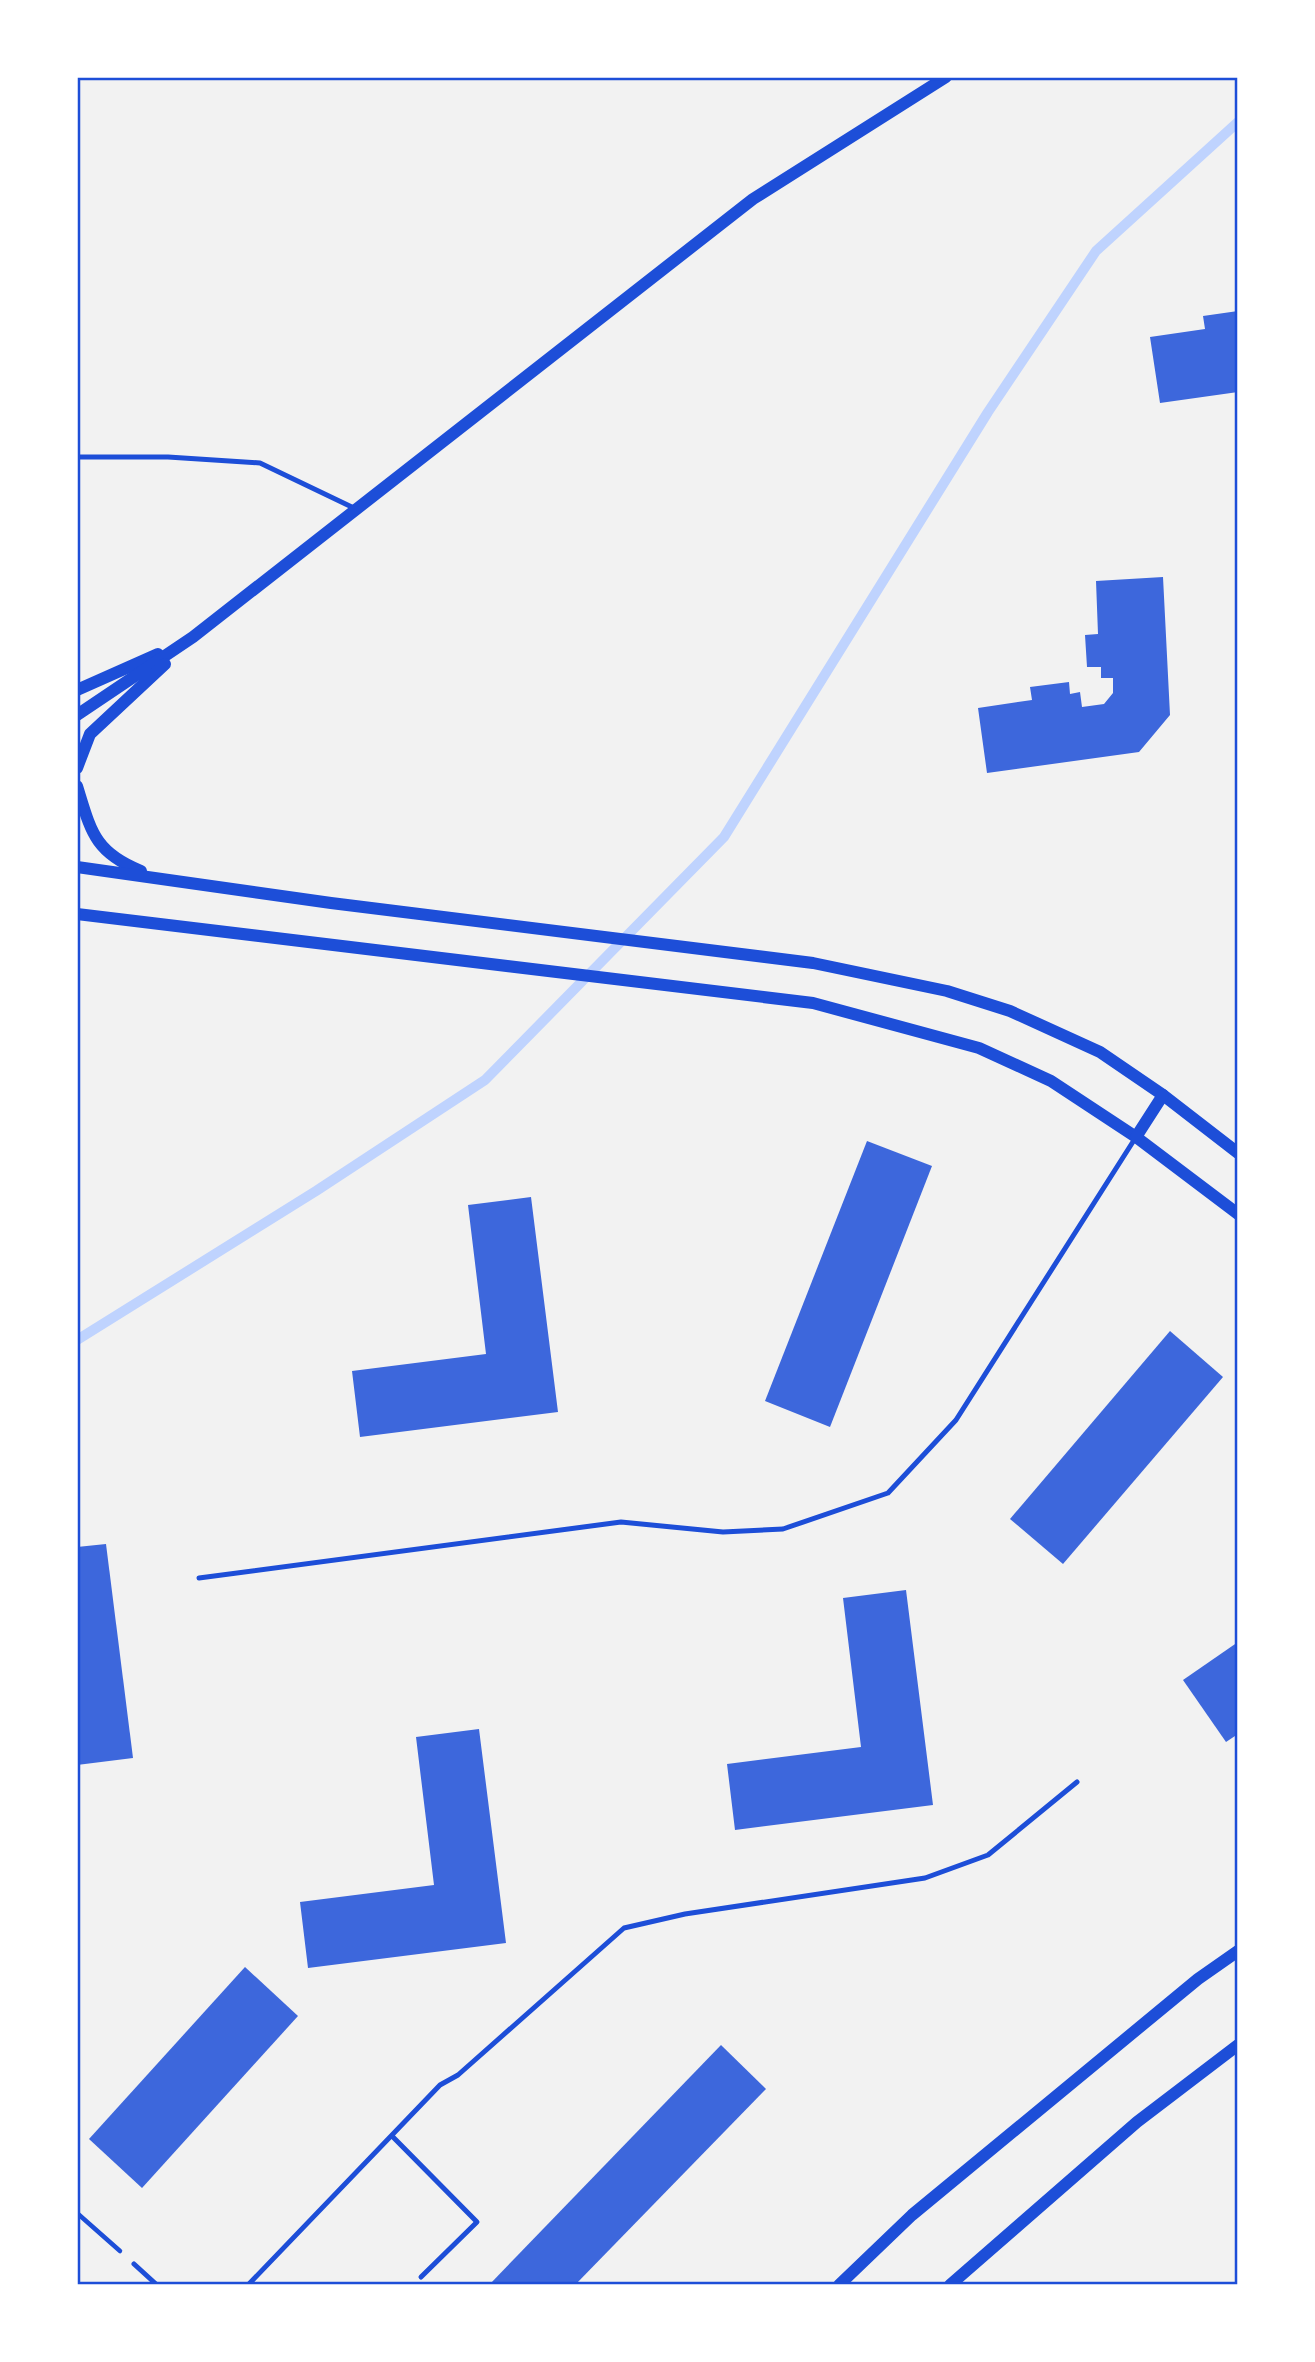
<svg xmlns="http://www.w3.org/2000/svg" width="1315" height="2362" viewBox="0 0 1315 2362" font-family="'Source Sans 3',sans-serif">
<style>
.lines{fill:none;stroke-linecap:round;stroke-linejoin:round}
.stream{stroke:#bfd3fe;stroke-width:10}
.building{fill:#3d67dc}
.path{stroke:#1d4ed8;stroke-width:4.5}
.service{stroke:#1d4ed8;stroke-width:5}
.tertiary{stroke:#1d4ed8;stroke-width:12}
.neatline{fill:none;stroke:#1d4ed8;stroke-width:2.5}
</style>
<rect width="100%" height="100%" fill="#f2f2f2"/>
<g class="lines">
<polyline class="stream" points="77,1340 316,1191 485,1080 724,837 988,412 1096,251 1238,122"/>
</g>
<g class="building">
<polygon points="1238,311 1238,392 1160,403 1150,337 1205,329 1203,316"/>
<polygon points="1163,577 1170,715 1139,752 987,773 978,708 1032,700 1030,687 1069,682 1070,694 1080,692 1082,707 1104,704 1113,693 1113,678 1101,678 1101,667 1087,667 1085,635 1098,634 1096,581"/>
<polygon points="867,1141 932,1166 830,1427 765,1401"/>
<polygon points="531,1197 558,1412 360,1437 352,1371 486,1354 468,1205"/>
<polygon points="1170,1331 1223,1377 1063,1564 1010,1519"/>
<polygon points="106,1544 133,1758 77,1765 77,1547"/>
<polygon points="906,1590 933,1805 735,1830 727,1764 861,1747 843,1598"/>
<polygon points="1238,1642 1238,1734 1226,1742 1183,1680"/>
<polygon points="479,1729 506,1943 308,1968 300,1902 434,1885 416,1737"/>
<polygon points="245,1967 298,2016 142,2188 89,2139"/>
<polygon points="721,2045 766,2089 575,2285 489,2285"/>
</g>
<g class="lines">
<polyline class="path" points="77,2213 120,2251"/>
<g class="service">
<polyline points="77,457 168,457 260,463 356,509"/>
<polyline points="199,1578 621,1522 723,1532 783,1529 888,1493 956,1420 1136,1137"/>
<polyline points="392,2136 477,2222 421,2277"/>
<polyline points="134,2264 157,2285"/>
<polyline points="248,2285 440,2085 458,2075 624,1928 685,1914 925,1878 988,1855 1077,1782"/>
</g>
<g class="tertiary">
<polyline points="77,690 158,654"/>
<polyline points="77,715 193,637 753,199 946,77"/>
<polyline points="77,768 90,734 165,664"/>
<path d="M77,786C91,831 94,852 141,871"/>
<polyline points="77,867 331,903 813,963 947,991 1010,1011 1100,1052 1163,1095 1238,1153"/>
<polyline points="77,914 813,1003 979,1048 1051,1081 1136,1137 1238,1214"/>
<polyline points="1136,1137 1163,1095"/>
<polyline points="839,2285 912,2215 1198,1979 1238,1951"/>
<polyline points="950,2285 1137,2122 1238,2045"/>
</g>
</g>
<rect width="1315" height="2362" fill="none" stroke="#ffffff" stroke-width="158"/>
<rect x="79" y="79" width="1157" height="2204" class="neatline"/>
</svg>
